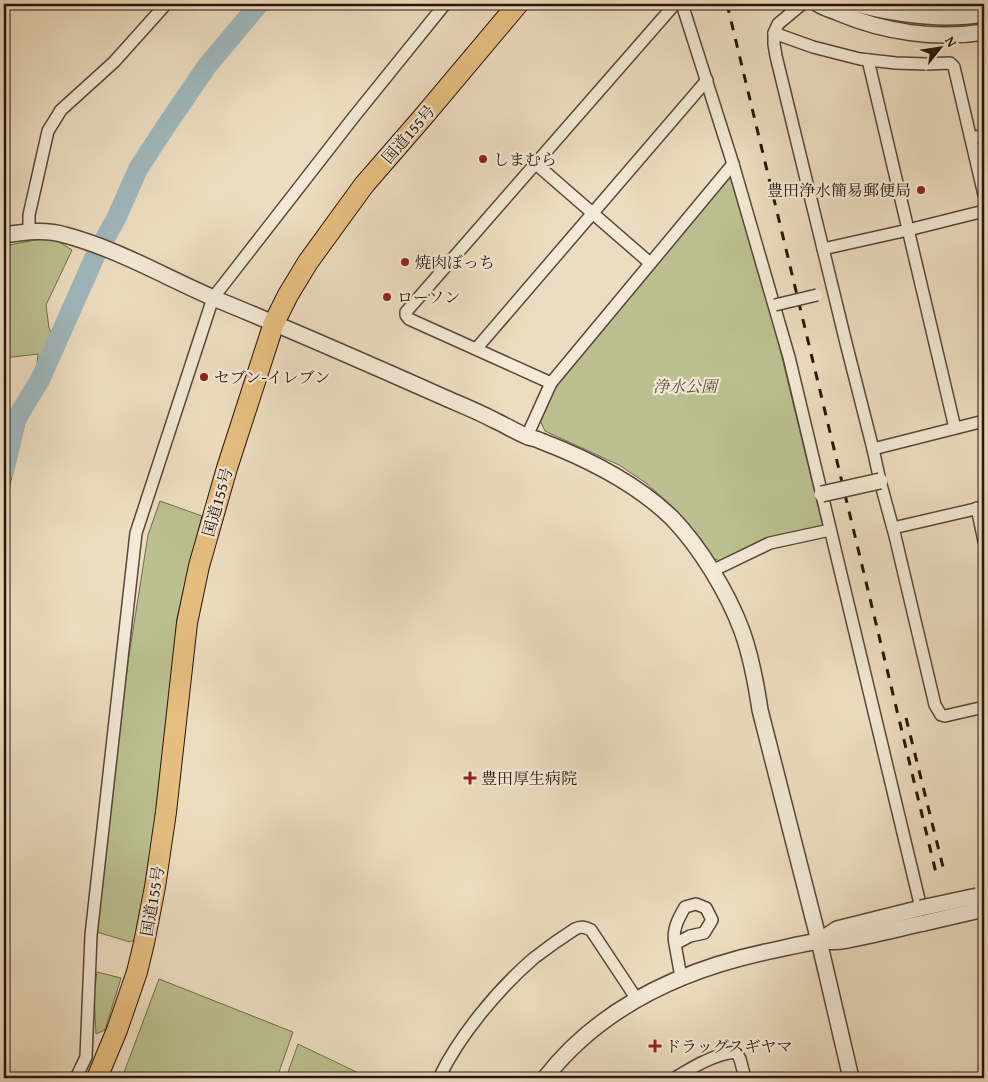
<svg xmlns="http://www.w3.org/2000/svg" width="988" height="1082" viewBox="0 0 988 1082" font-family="'Gentium Book Plus','Noto Serif JP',serif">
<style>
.green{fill:#bcc090;stroke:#726a4e}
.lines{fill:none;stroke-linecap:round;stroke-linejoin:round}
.river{stroke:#9fb8be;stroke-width:20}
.minor-casing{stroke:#594639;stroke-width:14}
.tertiary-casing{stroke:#594639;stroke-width:18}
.trunk-casing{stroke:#28140c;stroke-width:22}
.minor{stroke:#f3e9d6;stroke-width:11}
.tertiary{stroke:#f3e9d6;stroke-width:15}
.trunk{stroke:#e6be80;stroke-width:20}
.rail{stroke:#28140c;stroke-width:3;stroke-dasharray:9 9;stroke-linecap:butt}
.minor-bridge-casing{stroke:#594639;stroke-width:14;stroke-linecap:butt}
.tertiary-bridge-casing{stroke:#594639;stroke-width:18;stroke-linecap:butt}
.minor-bridge{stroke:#f3e9d6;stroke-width:11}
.tertiary-bridge{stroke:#f3e9d6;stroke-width:15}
.poi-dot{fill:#8f2418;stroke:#f3e9d6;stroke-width:2}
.labels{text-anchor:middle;stroke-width:4.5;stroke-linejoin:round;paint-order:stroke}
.street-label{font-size:16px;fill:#28140c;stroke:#f3e9d6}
.poi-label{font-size:16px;fill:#28140c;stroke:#f3e9d6;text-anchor:start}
.park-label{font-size:16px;font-style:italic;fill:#5c503a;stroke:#f3e9d6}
</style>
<rect width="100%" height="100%" fill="#edddc0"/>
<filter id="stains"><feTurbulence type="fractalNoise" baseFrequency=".004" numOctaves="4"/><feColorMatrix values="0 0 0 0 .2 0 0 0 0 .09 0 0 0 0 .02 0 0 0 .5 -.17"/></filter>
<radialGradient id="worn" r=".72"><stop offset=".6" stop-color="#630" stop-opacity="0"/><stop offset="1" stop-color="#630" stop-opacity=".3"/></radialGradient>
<g class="green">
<polygon points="731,173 777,337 823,527 765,538 721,561 714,559 675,509 646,483 619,465 545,431 539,418 555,381"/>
<polygon points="51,237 72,250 46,305 49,328 57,345 56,363 25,423 4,509 4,483 8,464 4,450 4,428 6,418 24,413 35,389 38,354 4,358 4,246"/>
<polygon points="160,501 202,516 177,618 164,772 138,938 130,942 97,932 128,662 148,535"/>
<polygon points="97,972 121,978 105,1030 96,1034 94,992"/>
<polygon points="159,979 293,1032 277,1078 122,1078"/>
<polygon points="298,1044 300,1045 369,1078 286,1078"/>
</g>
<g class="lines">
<polyline class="river" points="4,471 16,419 40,380 96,254 116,219 138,169 168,123 207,66 259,4"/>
<defs>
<g id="minor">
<polyline points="682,4 733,164 789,357 921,908"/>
<polyline points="774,33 778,24 802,4"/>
<polyline points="868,60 955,428"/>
<polyline points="971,138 984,135"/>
<polyline points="536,164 650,263"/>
<polyline points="984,195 954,67 950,63 926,64 896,63 860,59 813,47 774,33 774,44 776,56 846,343 873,449 880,481 895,536 935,705 941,715 945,716 984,707"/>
<polyline points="29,232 29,215 48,131 61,110 114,62 166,4"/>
<polyline points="823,249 908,230 984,211"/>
<polyline points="476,349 707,80"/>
<polyline points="551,383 409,319 406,315 406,312 675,4"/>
<polyline points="527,436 551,383 733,164"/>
<polyline points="873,449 984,421"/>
<polyline points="977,508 984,541"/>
<polyline points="893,528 984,507"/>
<polyline points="712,571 770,543 830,530"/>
<path d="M675,944L690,936L704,933L712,920L706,908L696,904L685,907C678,919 672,930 675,944L681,977"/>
<polyline points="76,1078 86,1057 91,935 136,533 213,298 353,118 445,4"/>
<path d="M439,1078C459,1036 498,989 534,958C547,948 561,938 575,929C581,926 585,927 591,930L636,998"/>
<path d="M675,1078C693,1067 714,1054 736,1052L740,1059L745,1078"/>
</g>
<g id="tertiary">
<path d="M818,4C824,8 832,10 839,13C884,32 936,40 984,32"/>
<path d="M856,4C898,15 941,21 984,14"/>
<path d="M4,235C25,232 45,229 65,235C121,250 170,280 223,302C296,332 369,364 441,396C459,404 477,411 494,420C505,425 516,432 528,437C532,438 537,439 541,441C588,459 636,483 672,518C700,547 728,593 742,631C751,656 756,683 760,710L819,941L851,1078"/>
<polyline points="819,941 837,929 921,908"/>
<path d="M545,1078C602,1005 685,968 775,950C789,947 805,943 819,941C827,941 835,942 842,941C869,936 897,929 924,923"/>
</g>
<polyline id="trunk" points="97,1078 117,1030 137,972 144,943 155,887 166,812 187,623 199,566 227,468 274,323 288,295 308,262 364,185 423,117 518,4"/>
</defs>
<use href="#minor" class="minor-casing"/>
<use href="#tertiary" class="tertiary-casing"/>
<use href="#trunk" class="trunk-casing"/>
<use href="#minor" class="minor"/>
<use href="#tertiary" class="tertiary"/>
<use href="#trunk" class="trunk"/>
<g class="rail">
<polyline points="727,4 937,877"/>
<polyline points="906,718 945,875"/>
</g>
<defs>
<polyline id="minor-bridge" points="775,305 817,295"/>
<g id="tertiary-bridge">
<polyline points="822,494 880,481"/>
<polyline points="921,908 977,896"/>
<polyline points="924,923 980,910"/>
</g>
</defs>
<use href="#minor-bridge" class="minor-bridge-casing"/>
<use href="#tertiary-bridge" class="tertiary-bridge-casing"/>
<use href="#minor-bridge" class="minor-bridge"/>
<use href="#tertiary-bridge" class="tertiary-bridge"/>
</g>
<g class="poi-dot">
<circle cx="483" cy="159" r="5"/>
<circle cx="921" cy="190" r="5"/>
<circle cx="405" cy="262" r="5"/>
<circle cx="387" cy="297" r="5"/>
<circle cx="204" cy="377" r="5"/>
<path d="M467.5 770.5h5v5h5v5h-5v5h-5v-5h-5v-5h5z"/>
<path d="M652.5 1038.5h5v5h5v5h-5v5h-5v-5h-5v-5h5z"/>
</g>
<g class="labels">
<g class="street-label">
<text transform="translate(408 134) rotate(-49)" y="6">国道155号</text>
<text transform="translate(217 502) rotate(-74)" y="6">国道155号</text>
<text transform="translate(152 901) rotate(-80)" y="6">国道155号</text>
</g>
<g class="poi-label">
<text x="493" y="165">しまむら</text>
<text x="911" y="196" text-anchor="end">豊田浄水簡易郵便局</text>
<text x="415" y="268">焼肉ぼっち</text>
<text x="397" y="303">ローソン</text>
<text x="214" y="383">セブン-イレブン</text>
<text x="481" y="784">豊田厚生病院</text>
<text x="665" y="1052">ドラッグスギヤマ</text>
</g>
<g class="park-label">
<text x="685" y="392">浄水公園</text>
</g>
</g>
<rect width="988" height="1082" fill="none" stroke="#edddc0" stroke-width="20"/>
<rect x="5" y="5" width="978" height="1072" fill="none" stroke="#28140c" stroke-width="2.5"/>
<rect x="10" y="10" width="968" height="1062" fill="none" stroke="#28140c"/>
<g transform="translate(940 48) rotate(60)" stroke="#f3e9d6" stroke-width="4" paint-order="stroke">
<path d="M0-4L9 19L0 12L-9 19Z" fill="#28140c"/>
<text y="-8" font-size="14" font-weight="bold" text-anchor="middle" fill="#28140c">N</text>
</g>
<rect width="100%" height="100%" filter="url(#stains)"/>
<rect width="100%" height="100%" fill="url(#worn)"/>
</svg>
